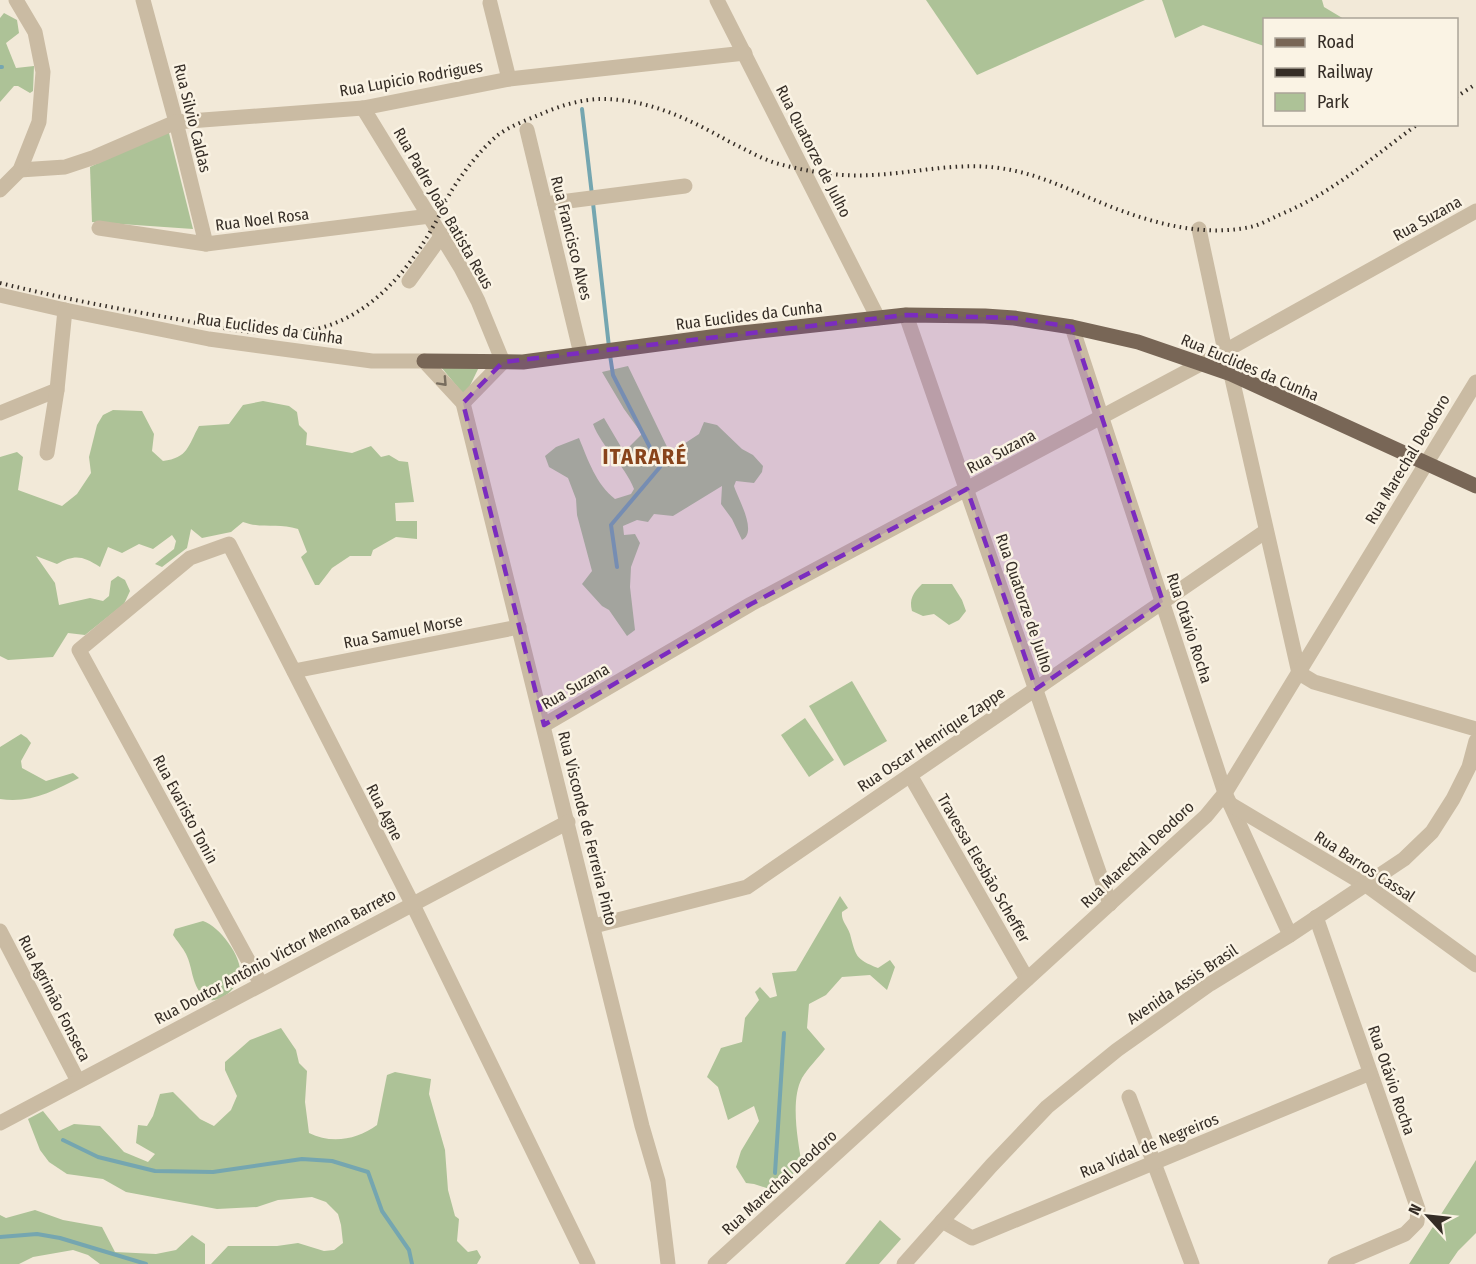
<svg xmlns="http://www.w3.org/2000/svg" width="1476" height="1264" viewBox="0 0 1476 1264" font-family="'Fira Sans Condensed',sans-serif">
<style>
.green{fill:#adc297}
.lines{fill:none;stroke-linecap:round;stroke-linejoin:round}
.stream{stroke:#75a6b0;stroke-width:4}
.minor{stroke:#cabba3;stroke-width:15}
.major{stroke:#786656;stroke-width:15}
.rail{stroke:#352d26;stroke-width:4;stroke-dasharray:1.5 4.5;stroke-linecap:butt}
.oneway{stroke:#786d5e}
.marked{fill:#7b2cbf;fill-opacity:0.2;stroke:#7b2cbf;stroke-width:4.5;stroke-dasharray:12 8;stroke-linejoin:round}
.labels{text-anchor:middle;stroke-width:5;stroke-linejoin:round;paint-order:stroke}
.street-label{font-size:16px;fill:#352d26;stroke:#faf3e4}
.district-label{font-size:22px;font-weight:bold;letter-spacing:1.5px;fill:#88441b;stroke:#faf3e4}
</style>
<rect width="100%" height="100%" fill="#f2e9d8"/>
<g class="green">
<polygon points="926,0 1145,0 977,75"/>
<polygon points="1162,0 1322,0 1324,7 1344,19 1264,20 1264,46 1203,25 1175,38"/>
<polygon points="4,13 17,20 19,33 6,43 16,68 34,66 33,91 30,93 18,86 14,86 0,102 0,18"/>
<polygon points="168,129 193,229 92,222 90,167"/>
<polygon points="480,365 465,396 441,367"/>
<path d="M628,366L670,453L699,434L704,422L717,425L742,449L753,455L763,466L762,472L754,483L736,481L734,486C738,499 758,532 742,540L732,519L721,504L722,486L673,516L654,514L648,522L637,520L623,526L624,535L635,534L640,543L631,567L630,587L635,630L627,636L609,610L602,606L582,584L592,571L577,515L576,499L568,478L549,467L545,456L556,447L579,438C588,460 596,484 615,499L631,494L634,489C625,465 602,448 593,424L604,418L624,452L642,434L624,409L602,372Z"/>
<path d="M263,401L289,406L297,412L299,425L307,433L306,445L352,453L371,446L381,457L389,455L399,461L408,462L414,502L395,503L396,521H417V539L396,537L373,550L371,556H350L332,568L319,585H315L301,557L307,552L298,529C278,523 262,529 243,522L231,532L202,538L191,529L187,548L162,567L155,564L174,549L176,541L172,535L153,549L139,544L122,553L108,547L100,567C83,556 75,554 57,564L36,556L55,583L59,605L90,598L103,601L109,596L111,581L118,576L125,580L130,591L124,604L85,635L68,633L53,657L8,660L0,656V457L17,452L23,457L18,490L62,506L77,494L91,473L89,457L97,425L103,415L113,410L142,411L154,434L152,451L163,461C188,458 188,446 199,426L229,424L243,405Z"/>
<path d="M922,584H952L962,600L966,611L959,620L949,625L934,614L923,616L912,611C909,599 913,593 922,584Z"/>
<polygon points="852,681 887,741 844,766 809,706"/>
<polygon points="805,718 834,760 809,777 781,735"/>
<path d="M21,734L27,738L31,743L21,761L22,768L46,781L73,773L79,778C54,791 29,804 0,799V747Z"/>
<path d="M840,896L848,908L842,912C841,921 847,925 850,934C856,956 855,959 878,968L890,960L895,967L887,990L870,975L842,977L826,995L809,1004L807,1028L825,1049C818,1058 808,1068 802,1078C790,1100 798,1142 802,1165L776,1191L754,1184L746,1183L736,1167L741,1151L759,1121L754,1106L728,1120L718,1087L707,1077L721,1048L742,1042L745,1018L759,1000L755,992L760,987L770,998L777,996L772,973L796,971Z"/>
<path d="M203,921C219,926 243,957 240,975C238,989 215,1009 203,996C191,983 193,968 186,954C183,948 177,941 173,935L175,929Z"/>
<path d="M281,1028L296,1050L299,1063L307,1071L305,1102L309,1133C331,1144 357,1140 377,1125L387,1075L395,1072L431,1079L429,1094L445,1150L448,1190L455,1216L459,1219L457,1241L468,1252L477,1250L481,1257L477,1264H211L228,1246H277L298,1243L324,1251L334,1250L343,1243L341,1225L338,1214L326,1202L312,1197L278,1200L257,1207L217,1209L126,1192L103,1179L67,1174L49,1162L40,1150L28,1119L43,1111L59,1131L74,1124L100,1126L124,1152L148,1162L155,1154L136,1143L138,1125L147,1126L153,1116L160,1094L173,1092L200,1119L214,1126L231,1110L237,1096L225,1070V1062L250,1040Z"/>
<polygon points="1476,1160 1476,1233 1458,1251 1449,1264 1409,1264"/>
<polygon points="35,1210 63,1220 102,1227 115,1252 156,1254 176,1250 192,1235 205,1244 205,1264 100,1264 88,1255 73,1250 33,1257 19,1264 0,1264 0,1215 6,1218"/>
<polygon points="880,1220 901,1239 879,1264 845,1264"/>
</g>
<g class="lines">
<g class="stream">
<polyline points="0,67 2,67"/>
<polyline points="582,109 592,195"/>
<polyline points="593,203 609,347"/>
<polyline points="610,355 613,375 660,467 611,525 617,567"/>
<polyline points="63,1140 98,1157 155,1171 213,1172 302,1159 332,1161 368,1172 382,1211 409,1250 412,1264"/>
<polyline points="775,1173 784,1033"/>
<polyline points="0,1237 37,1234 60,1238 146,1264"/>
</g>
<g class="minor">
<polyline points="143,0 176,122 206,244"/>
<polyline points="717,0 878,318"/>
<polyline points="490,3 509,79"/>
<polyline points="363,108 461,268 478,301 503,362 463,403"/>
<polyline points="527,130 581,354"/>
<polyline points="20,170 65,167 95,157 176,122 363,108 509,79 745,53"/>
<polyline points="0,190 20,170 39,122 43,72 35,32 16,0"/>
<polyline points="545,204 685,186"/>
<polyline points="99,228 206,244 430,216"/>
<polyline points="1199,229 1225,351"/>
<polyline points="409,281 442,235"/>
<polyline points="0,295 65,310 209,339 372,361 424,361 463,403 642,1126 658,1181 668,1264"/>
<polyline points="906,315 1110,904"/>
<polyline points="1072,327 1225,793 1290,935"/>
<polyline points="1231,374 1299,673 1314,682 1476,729"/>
<polyline points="0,413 57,390 65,310"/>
<polyline points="47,453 57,390"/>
<polyline points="294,671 519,627"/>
<polyline points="544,725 751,604 1225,351 1476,211"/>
<polyline points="910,775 1027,979"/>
<polyline points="1230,804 1366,885 1476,965"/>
<polyline points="1316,917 1418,1209 1417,1222 1405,1234 1335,1264"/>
<polyline points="594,926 747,887 1266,531"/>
<polyline points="0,931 78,1081"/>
<polyline points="261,984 79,650 190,558 229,544 413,905 588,1264"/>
<polyline points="1129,1097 1192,1264"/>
<polyline points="0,1123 568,822"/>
<polyline points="942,1221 972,1238 1370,1073"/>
<polyline points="715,1264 1206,816 1225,793 1476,382"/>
<polyline points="904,1264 991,1166 1047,1107 1117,1050 1210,984 1290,935 1404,859 1432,832 1453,799 1469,767 1476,741"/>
</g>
<polyline class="major" points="424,361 523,362 741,333 906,315 985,316 1014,318 1072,327 1138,342 1231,374 1476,486"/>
<g class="rail">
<polyline points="1456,97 1476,84"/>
<path d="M0,283C57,297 113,308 171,318C220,327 270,341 320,328C371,315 409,270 434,225C441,214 445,201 452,190C464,171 481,149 498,135C510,126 527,120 541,114C559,106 582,99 602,99C648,99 689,119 728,141C745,149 761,159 779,164C809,172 841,177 873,175C915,173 956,162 999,168C1045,174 1082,197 1125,212C1164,226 1209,236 1250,227C1260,225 1270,219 1279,215C1331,194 1373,157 1418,124"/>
</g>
</g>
<defs><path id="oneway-chevron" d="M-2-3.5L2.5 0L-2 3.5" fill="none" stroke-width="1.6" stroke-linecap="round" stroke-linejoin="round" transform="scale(1.5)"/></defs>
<use class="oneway" href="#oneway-chevron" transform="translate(443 382) rotate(47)"/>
<path class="marked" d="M906,315L1014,318L1072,327L1163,602L1036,689L967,489L751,604L544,725L463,403L503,362Z"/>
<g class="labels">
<g class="street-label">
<text transform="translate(411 78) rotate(-10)" y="6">Rua Lupicio Rodrigues</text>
<text transform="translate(193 118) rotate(76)" y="6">Rua Silvio Caldas</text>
<text transform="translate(814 151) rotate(63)" y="6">Rua Quatorze de Julho</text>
<text transform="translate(444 208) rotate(60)" y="6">Rua Padre João Batista Reus</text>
<text transform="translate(1427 218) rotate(-29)" y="6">Rua Suzana</text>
<text transform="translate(262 219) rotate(-7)" y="6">Rua Noel Rosa</text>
<text transform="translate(572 238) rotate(76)" y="6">Rua Francisco Alves</text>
<text transform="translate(749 315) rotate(-7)" y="6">Rua Euclides da Cunha</text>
<text transform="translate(270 328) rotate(8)" y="6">Rua Euclides da Cunha</text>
<text transform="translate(1250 367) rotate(23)" y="6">Rua Euclides da Cunha</text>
<text transform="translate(1001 451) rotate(-28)" y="6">Rua Suzana</text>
<text transform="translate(1407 459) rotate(-59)" y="6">Rua Marechal Deodoro</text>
<text transform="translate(1025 603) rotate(71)" y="6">Rua Quatorze de Julho</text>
<text transform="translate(1190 628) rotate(72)" y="6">Rua Otávio Rocha</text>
<text transform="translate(403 631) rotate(-11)" y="6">Rua Samuel Morse</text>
<text transform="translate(575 686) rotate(-30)" y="6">Rua Suzana</text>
<text transform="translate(931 739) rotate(-34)" y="6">Rua Oscar Henrique Zappe</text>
<text transform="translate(186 809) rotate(62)" y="6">Rua Evaristo Tonin</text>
<text transform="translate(385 812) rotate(63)" y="6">Rua Agne</text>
<text transform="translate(588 828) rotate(76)" y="6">Rua Visconde de Ferreira Pinto</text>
<text transform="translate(1137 854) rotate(-43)" y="6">Rua Marechal Deodoro</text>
<text transform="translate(1365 866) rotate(33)" y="6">Rua Barros Cassal</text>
<text transform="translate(984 868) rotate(60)" y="6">Travessa Elesbão Scheffer</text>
<text transform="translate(275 956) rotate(-28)" y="6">Rua Doutor Antônio Victor Menna Barreto</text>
<text transform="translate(1182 984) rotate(-34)" y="6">Avenida Assis Brasil</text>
<text transform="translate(55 998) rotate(63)" y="6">Rua Agrimão Fonseca</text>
<text transform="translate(1392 1080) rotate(71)" y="6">Rua Otávio Rocha</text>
<text transform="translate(1149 1145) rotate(-22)" y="6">Rua Vidal de Negreiros</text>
<text transform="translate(779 1182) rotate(-42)" y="6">Rua Marechal Deodoro</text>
</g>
<g class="district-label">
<text x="645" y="464">ITARARÉ</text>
</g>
</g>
<rect x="1263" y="18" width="195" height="108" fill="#faf3e4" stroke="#aba498" stroke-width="1.5"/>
<rect x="1275" y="38" width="30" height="9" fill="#786656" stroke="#aba498" stroke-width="1.5"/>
<text x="1317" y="48" font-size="18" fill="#352d26">Road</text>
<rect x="1275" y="68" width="30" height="9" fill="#352d26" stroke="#aba498" stroke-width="1.5"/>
<text x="1317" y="78" font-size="18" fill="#352d26">Railway</text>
<rect x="1275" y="93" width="30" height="18" fill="#adc297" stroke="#aba498" stroke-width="1.5"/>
<text x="1317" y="108" font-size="18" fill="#352d26">Park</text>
<g transform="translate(1428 1216) rotate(297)" stroke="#faf3e4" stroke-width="4.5" paint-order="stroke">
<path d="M0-4.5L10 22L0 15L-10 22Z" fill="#352d26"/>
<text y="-9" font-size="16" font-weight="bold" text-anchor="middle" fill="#352d26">N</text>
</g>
</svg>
